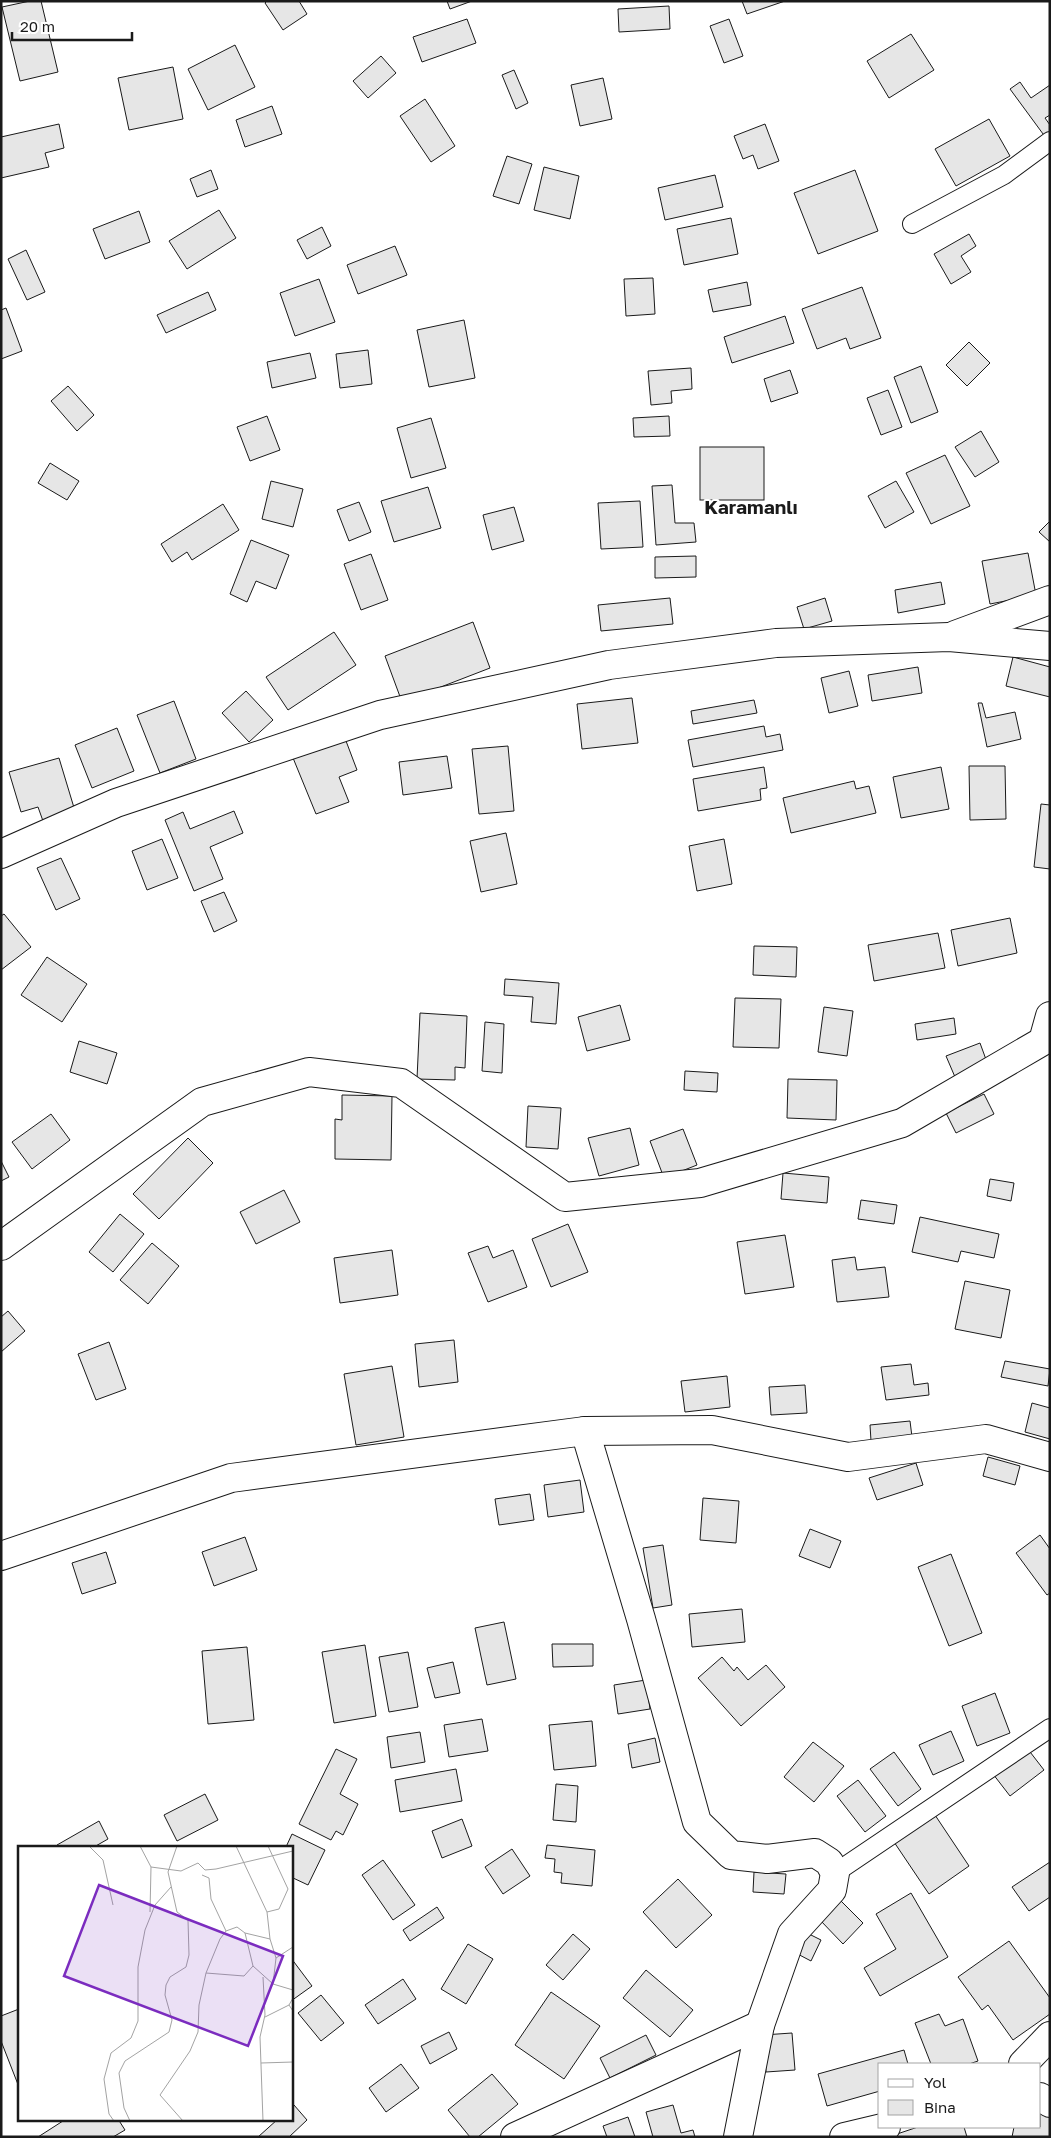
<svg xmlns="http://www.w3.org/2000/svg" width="1051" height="2138" viewBox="0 0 1051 2138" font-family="'Golos Text',sans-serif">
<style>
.building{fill:#e6e6e6;stroke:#1a1a1a}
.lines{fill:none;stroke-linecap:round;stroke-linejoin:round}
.service-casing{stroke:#1a1a1a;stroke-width:20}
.minor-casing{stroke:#1a1a1a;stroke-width:30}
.service{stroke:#fff;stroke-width:18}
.minor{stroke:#fff;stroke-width:28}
.labels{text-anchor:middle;stroke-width:4;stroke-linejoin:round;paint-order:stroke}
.district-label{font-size:19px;font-weight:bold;fill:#1a1a1a;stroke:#fff}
.inset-road{fill:none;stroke:#a3a3a3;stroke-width:1}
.view{fill:#7b2cbf;fill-opacity:0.15;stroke:#7b2cbf;stroke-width:2.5}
.inset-edge{fill:none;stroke:#1a1a1a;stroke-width:2.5}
</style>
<rect width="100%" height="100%" fill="#fff"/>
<g class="building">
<polygon points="30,1 41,1 58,72 20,81 2,7"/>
<polygon points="267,1 299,1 307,14 283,30 265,3"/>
<polygon points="447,1 472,1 450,9"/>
<polygon points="742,1 785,1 747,14"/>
<polygon points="669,6 670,29 619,32 618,9"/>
<polygon points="467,19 476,43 422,62 413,37"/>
<polygon points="729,19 743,56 724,63 710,26"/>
<polygon points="911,34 934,70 889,98 867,61"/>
<polygon points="235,45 255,87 208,110 188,69"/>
<polygon points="381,56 396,73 368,98 353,81"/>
<polygon points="173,67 183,119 129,130 118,78"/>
<polygon points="514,70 528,103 516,109 502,75"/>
<polygon points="603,78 612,119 580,126 571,85"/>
<polygon points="1020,82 1031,98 1050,85 1050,115 1045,118 1050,125 1050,135 1046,138 1010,89"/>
<polygon points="425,99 455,146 431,162 400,116"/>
<polygon points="272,106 282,134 245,147 236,120"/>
<polygon points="989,119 1010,156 956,186 935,149"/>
<polygon points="59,124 64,148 45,153 49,167 1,178 1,137"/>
<polygon points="765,124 779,161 758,169 753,155 743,159 734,136"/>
<polygon points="507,156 532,164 519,204 493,196"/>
<polygon points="544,167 579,176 570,219 534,210"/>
<polygon points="211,170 218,189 197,197 190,179"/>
<polygon points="855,170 878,231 818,254 794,193"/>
<polygon points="715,175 723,207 665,220 658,188"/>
<polygon points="219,210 236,238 187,269 169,241"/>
<polygon points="139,211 150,242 105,259 93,229"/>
<polygon points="731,218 738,254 684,265 677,229"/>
<polygon points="322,227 331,246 307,259 297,240"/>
<polygon points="969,234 976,246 961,256 971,272 951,284 934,254"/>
<polygon points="395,246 407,275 358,294 347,265"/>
<polygon points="26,250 45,292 27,300 8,259"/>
<polygon points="653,278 655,314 626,316 624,279"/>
<polygon points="319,279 335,322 295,336 280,293"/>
<polygon points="747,282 751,305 713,312 708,290"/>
<polygon points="862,287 881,338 850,349 846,338 817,349 802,309"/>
<polygon points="208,292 216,310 166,333 157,315"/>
<polygon points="6,308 22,351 1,359 1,310"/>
<polygon points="785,316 794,343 732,363 724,337"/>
<polygon points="464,320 475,378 429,387 417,330"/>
<polygon points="969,342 990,363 967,386 946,365"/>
<polygon points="368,350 372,384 340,388 336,354"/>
<polygon points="310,353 316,378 272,388 267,362"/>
<polygon points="921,366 938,412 911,423 894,377"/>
<polygon points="691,368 692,389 671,391 672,403 651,405 648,371"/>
<polygon points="790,370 798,393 771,402 764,379"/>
<polygon points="68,386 94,415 77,431 51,401"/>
<polygon points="888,390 902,427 881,435 867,398"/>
<polygon points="267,416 280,450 250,461 237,427"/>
<polygon points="669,416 670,436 634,437 633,418"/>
<polygon points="431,418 446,468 411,478 397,428"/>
<polygon points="981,431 999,462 975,477 955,447"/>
<rect x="700" y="447" width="64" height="53"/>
<polygon points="945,455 970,506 931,524 906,473"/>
<polygon points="50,463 79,481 67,500 38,483"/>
<polygon points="271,481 303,489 293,527 262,519"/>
<polygon points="896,481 914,512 885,528 868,496"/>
<polygon points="672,485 675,523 694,523 696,542 656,545 652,486"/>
<polygon points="428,487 441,528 394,542 381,501"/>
<polygon points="640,501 643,547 601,549 598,503"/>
<polygon points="359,502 371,532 349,541 337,510"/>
<polygon points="223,504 239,530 192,560 187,552 172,562 161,544"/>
<polygon points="514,507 524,541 492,550 483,515"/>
<polygon points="1050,521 1050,542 1039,532"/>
<polygon points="251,540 289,555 276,589 256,581 247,602 230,594"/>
<polygon points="1028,553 1036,595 990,604 982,561"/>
<polygon points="371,554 388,600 361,610 344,564"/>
<polygon points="696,556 696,577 655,578 655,557"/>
<polygon points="941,582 945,604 898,613 895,590"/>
<polygon points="670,598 673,624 601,631 598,605"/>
<polygon points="825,598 832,621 804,629 797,607"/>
<polygon points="473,622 490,668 402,702 385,656"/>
<polygon points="334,632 356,665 288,710 266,677"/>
<polygon points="1013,657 1050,667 1050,697 1006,686"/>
<polygon points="918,667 922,693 872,701 868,675"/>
<polygon points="849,671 858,706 829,713 821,678"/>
<polygon points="246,691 273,720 249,742 222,713"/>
<polygon points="632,698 638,743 582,749 577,704"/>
<polygon points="754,700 757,713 693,724 691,711"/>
<polygon points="174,701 196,759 160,773 137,715"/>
<polygon points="978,703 982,703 986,718 1015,712 1021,739 987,747"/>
<polygon points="764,726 766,737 780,734 783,750 693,767 688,740"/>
<polygon points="117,728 134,771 92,788 75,745"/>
<polygon points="343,733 357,770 339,777 349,802 316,814 291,753"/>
<polygon points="508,746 514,811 479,814 472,749"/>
<polygon points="447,756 452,788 403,795 399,762"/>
<polygon points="59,758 75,811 43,821 38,807 21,812 9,772"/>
<polygon points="969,766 1005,766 1006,819 970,820"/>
<polygon points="764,767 767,788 760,789 761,800 698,811 693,779"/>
<polygon points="941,767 949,809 901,818 893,777"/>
<polygon points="854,781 856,789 869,786 876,813 791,833 783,798"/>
<polygon points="1041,804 1050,805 1050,869 1034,867"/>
<polygon points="234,811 243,833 210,847 223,879 194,891 165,820 183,812 190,829"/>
<polygon points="506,833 517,884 481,892 470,841"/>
<polygon points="162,839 178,878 147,890 132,851"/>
<polygon points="724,839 732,884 697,891 689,846"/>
<polygon points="61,858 80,899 56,910 37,868"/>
<polygon points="224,892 237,921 214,932 201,901"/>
<polygon points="4,914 31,947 1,970 1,916"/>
<polygon points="1010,918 1017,953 958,966 951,930"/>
<polygon points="938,933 945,968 874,981 868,945"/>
<polygon points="754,946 797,947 796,977 753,975"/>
<polygon points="47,957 87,984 62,1022 21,995"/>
<polygon points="505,979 559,983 556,1024 531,1022 533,997 504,995"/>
<polygon points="735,998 781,999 779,1048 733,1047"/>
<polygon points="620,1005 630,1040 587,1051 578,1017"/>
<polygon points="824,1007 853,1011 847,1056 818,1052"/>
<polygon points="420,1013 467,1016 465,1068 455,1067 455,1080 417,1079"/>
<polygon points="954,1018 956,1034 917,1040 915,1024"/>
<polygon points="485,1022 504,1024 502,1073 482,1071"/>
<polygon points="79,1041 117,1053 107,1084 70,1072"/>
<polygon points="980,1043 988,1065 955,1077 946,1056"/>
<polygon points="685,1071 718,1073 717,1092 684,1090"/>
<polygon points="788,1079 837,1080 836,1120 787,1118"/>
<polygon points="984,1094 994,1114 956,1133 946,1113"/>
<polygon points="342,1095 392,1096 391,1160 335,1159 335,1119 342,1120"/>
<polygon points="528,1106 561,1108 558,1149 526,1147"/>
<polygon points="51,1114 70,1140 32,1169 12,1142"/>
<polygon points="630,1128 639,1165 599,1176 588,1138"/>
<polygon points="683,1129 697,1165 664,1178 650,1141"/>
<polygon points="188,1138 213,1163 159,1219 133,1194"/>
<polygon points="1,1161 9,1177 1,1181"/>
<polygon points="783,1173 829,1177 827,1203 781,1199"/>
<polygon points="990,1179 1014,1183 1011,1201 987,1196"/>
<polygon points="284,1190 300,1222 256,1244 240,1212"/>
<polygon points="861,1200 897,1205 894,1224 858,1219"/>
<polygon points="120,1214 144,1234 113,1272 89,1252"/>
<polygon points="920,1217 999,1234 994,1258 961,1251 958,1262 912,1252"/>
<polygon points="568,1224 588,1272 551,1287 532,1239"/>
<polygon points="785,1235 794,1287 745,1294 737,1242"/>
<polygon points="152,1243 179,1266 148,1304 120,1280"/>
<polygon points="488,1246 493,1258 513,1250 527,1287 488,1302 468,1253"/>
<polygon points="392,1250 398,1295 340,1303 334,1258"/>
<polygon points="855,1257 857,1270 885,1267 889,1297 837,1302 832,1260"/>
<polygon points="965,1281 1010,1290 1001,1338 955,1329"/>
<polygon points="8,1311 25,1331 1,1352 1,1317"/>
<polygon points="454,1340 458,1382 419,1387 415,1344"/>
<polygon points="109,1342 126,1389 96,1400 78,1354"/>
<polygon points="1005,1361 1050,1369 1048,1386 1001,1377"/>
<polygon points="911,1364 914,1385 928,1383 929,1395 886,1400 881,1367"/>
<polygon points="392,1366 404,1437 356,1445 344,1374"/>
<polygon points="727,1376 730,1407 685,1412 681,1381"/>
<polygon points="805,1385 807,1413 771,1415 769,1387"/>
<polygon points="1032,1403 1050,1408 1050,1439 1025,1432"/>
<polygon points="910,1421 912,1437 871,1441 870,1425"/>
<polygon points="988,1457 1020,1466 1015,1485 983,1476"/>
<polygon points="916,1463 923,1485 877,1500 869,1478"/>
<polygon points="580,1480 584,1512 548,1517 544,1485"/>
<polygon points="530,1494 534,1520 499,1525 495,1499"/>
<polygon points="703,1498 739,1501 736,1543 700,1540"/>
<polygon points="810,1529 841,1541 830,1568 799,1556"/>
<polygon points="1040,1535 1050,1549 1050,1593 1047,1595 1016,1553"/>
<polygon points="245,1537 257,1570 214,1586 202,1552"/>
<polygon points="663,1545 672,1605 653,1608 643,1548"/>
<polygon points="106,1552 116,1583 82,1594 72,1563"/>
<polygon points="951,1554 982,1633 949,1646 918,1567"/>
<polygon points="742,1609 745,1642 692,1647 689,1614"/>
<polygon points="504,1622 516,1679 487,1685 475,1628"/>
<polygon points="552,1644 593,1644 593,1666 553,1667"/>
<polygon points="365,1645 376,1716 334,1723 322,1652"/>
<polygon points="247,1647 254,1720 208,1724 202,1651"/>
<polygon points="408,1652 418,1707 389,1712 379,1657"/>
<polygon points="722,1657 734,1671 737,1667 748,1680 766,1665 785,1687 741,1726 698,1678"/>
<polygon points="453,1662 460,1693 435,1698 427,1668"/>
<polygon points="646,1680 650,1709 618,1714 614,1685"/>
<polygon points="995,1693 1010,1733 977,1746 962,1706"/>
<polygon points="482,1719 488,1751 449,1757 444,1725"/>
<polygon points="592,1721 596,1766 554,1770 549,1725"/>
<polygon points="951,1731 964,1761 933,1775 919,1745"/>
<polygon points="420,1732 425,1762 391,1768 387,1737"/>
<polygon points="655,1738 660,1762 632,1768 628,1744"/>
<polygon points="813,1742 844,1766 814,1802 784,1777"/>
<polygon points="1027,1748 1044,1770 1010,1796 993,1774"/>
<polygon points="336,1749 357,1759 340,1794 358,1804 343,1835 336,1831 331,1840 299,1824"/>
<polygon points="894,1752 921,1789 898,1806 870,1769"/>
<polygon points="456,1769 462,1801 400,1812 395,1780"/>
<polygon points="858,1780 886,1816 865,1832 837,1796"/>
<polygon points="556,1784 578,1786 576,1822 553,1820"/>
<polygon points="205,1794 218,1820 177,1841 164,1815"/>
<polygon points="933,1812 969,1866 929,1894 892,1839"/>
<polygon points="462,1819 472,1846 442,1858 432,1831"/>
<polygon points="99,1821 108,1839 94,1847 58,1847 57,1845"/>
<polygon points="292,1834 325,1850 308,1885 291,1877 291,1847 286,1847"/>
<polygon points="547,1845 595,1850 592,1886 561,1883 562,1873 554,1872 555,1859 545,1858"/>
<polygon points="512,1849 530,1876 503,1894 485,1867"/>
<polygon points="383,1860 415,1905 393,1920 362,1875"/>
<polygon points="1050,1862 1050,1897 1029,1911 1012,1887"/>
<polygon points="754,1872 786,1874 784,1894 753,1892"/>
<polygon points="678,1879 712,1915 676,1948 643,1912"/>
<polygon points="911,1893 948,1957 880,1996 864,1968 896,1949 876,1914"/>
<polygon points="840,1900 863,1923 843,1944 820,1920"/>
<polygon points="437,1907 444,1918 410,1941 403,1930"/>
<polygon points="801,1930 821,1940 811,1961 790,1950"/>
<polygon points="573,1934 590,1949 563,1980 546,1965"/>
<polygon points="1009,1941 1050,1998 1050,2014 1013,2040 988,2005 982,2010 958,1977"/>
<polygon points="468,1944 493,1959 466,2004 441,1989"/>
<polygon points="291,1958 312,1986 291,2001"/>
<polygon points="646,1970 693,2010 670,2037 623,1998"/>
<polygon points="403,1979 416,1999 378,2024 365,2005"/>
<polygon points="551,1992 600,2026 564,2079 515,2045"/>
<polygon points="321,1995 344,2023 321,2041 298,2013"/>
<polygon points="19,2009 19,2087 1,2041 1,2016"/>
<polygon points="939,2014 945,2026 963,2019 978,2061 969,2064 931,2064 915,2023"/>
<polygon points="449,2032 457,2049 430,2064 421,2046"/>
<polygon points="792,2033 795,2070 766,2072 763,2035"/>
<polygon points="646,2035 656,2055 610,2078 600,2058"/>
<polygon points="904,2050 908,2064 880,2064 880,2091 827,2106 818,2074"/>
<polygon points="401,2064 419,2088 386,2112 369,2088"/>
<polygon points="492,2074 518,2104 478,2137 470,2137 448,2110"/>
<polygon points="294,2105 307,2120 289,2137 258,2137 278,2119 291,2119 291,2108"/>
<polygon points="673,2105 681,2133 693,2130 695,2137 653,2137 646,2112"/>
<polygon points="1040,2108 1050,2110 1050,2137 1012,2137 1014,2127 1040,2127"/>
<polygon points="628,2117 635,2137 607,2137 603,2126"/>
<polygon points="66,2119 118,2119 125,2130 113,2137 38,2137"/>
<polygon points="918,2127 964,2127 967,2137 888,2137"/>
</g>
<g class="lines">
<defs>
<g id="service">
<polyline points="912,224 1004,175 1050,141"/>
<polyline points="835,1873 1050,1728"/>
</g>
<g id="minor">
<polyline points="955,635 1050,600"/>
<polyline points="1,854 116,803 380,715 609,665 776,643 949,637 1050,646"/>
<polyline points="1,1246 202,1102 309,1072 401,1083 565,1197 700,1183 902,1123 1043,1041 1050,1016"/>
<polyline points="585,1431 641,1619 697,1822 731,1855 767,1859 815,1853 829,1862 835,1873 832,1890 792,1934 760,2025 738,2137"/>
<polyline points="1,1556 231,1478 585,1431 712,1430 848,1457 986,1439 1050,1457"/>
<polyline points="1023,2064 1050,2036"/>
<polyline points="1040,2097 1050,2103"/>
<polyline points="515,2137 760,2025"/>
<polyline points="844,2137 886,2127"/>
</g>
</defs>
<use href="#service" class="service-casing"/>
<use href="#minor" class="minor-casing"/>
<use href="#service" class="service"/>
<use href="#minor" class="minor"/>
</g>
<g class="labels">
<g class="district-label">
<text x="751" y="514">Karamanlı</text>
</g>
</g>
<g transform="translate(18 1846)">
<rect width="275" height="275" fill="#fff"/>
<path class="inset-road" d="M71,0L85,14L95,59M122,0L133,21L132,66M218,0L249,66L252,93L258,112L255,138M133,21L163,25L180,17L187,24L198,23L275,5M184,29L191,32L193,53L208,85M249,66L261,63L270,43L250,0M227,87L235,120M258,112L275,101M188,127L226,130L235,120L255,138L275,144M245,131L247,169L242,191L245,275M275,152L271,159L275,165M247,171L271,159M243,217L275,216M96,275L91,268L86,233L93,207L113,192L120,175V121L127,84L137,59L153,41M112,275L106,262L101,227L107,215L151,186L154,174L147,149L148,139L152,131L168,121L171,109L170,74L159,66L150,26L159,0M165,275L142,249L172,205L180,186L181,159L188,127L202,93L208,85L219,81L227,87L252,93"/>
<path class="view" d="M81,39L265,110L230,200L46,130Z"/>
<rect width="275" height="275" class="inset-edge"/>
</g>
<rect width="1051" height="2138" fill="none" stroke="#1a1a1a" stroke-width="5"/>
<rect x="878" y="2063" width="162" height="65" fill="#ffffff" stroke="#a3a3a3"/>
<rect x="888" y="2079" width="25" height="8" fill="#ffffff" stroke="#a3a3a3"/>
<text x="924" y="2088" font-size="15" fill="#1a1a1a">Yol</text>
<rect x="888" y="2100" width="25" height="15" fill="#e6e6e6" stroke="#a3a3a3"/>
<text x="924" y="2113" font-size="15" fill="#1a1a1a">Bina</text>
<path d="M12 32v8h120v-8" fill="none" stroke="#1a1a1a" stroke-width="2.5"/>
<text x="20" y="32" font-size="15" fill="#1a1a1a" stroke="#ffffff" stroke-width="4" paint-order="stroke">20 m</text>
</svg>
